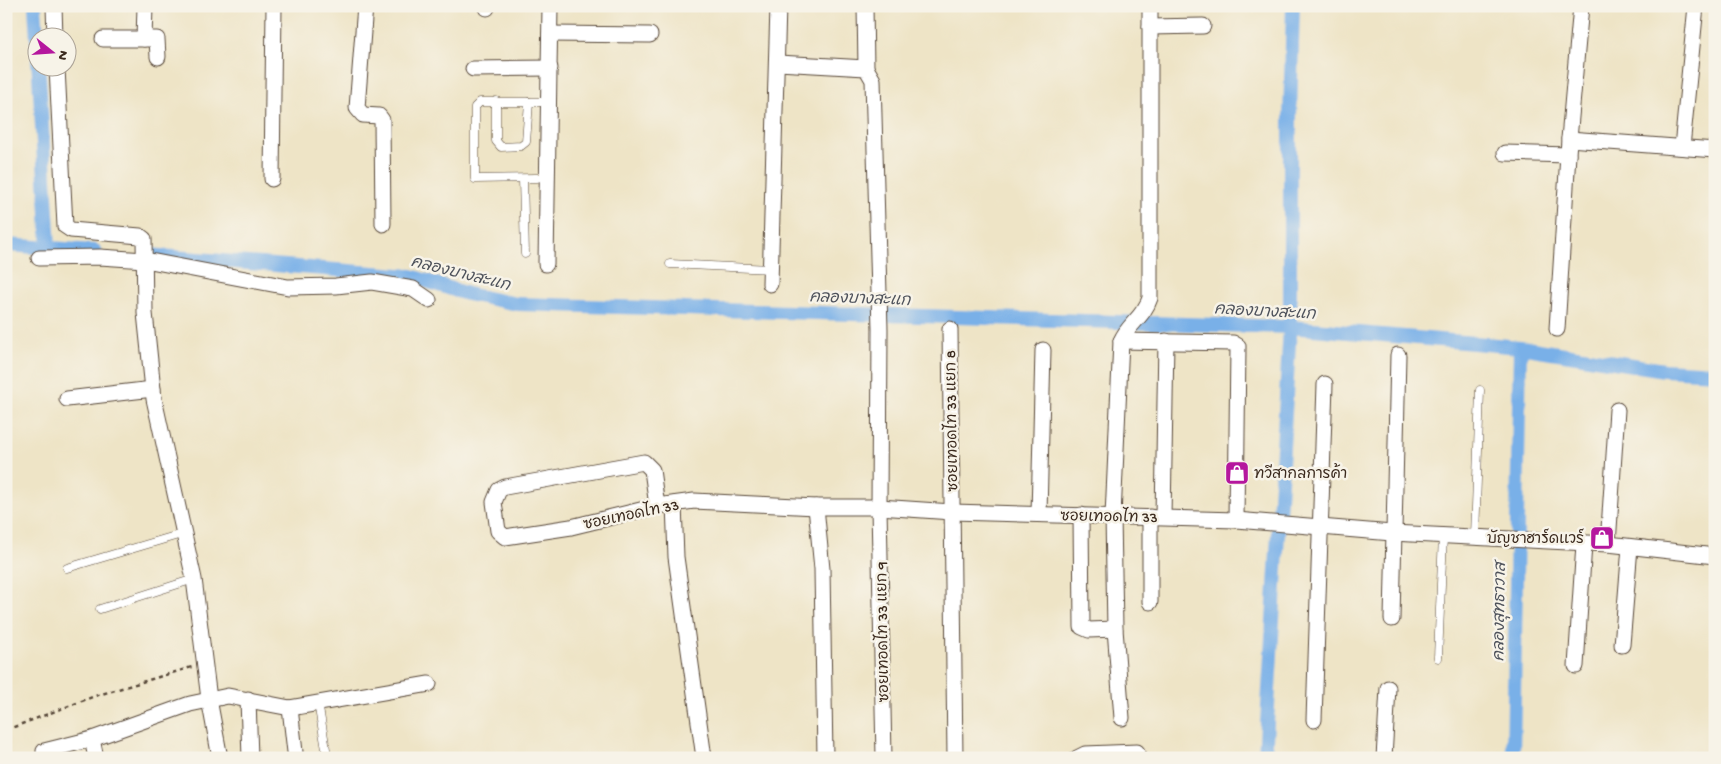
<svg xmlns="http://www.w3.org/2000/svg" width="1721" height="764" viewBox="0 0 1721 764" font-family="'Gochi Hand','Playpen Sans Thai',sans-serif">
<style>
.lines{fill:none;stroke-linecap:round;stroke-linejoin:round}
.canal{stroke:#79b0e8;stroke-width:14}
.service-casing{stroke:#564637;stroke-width:9}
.minor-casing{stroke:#564637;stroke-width:17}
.path{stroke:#564637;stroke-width:2.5;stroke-dasharray:4 4;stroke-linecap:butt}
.service{stroke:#fff;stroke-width:8}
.minor{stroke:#fff;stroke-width:15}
.labels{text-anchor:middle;stroke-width:5;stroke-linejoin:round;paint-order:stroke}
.street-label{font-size:15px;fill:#3b2a1e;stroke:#f7f3e8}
.poi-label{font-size:15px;fill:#3b2a1e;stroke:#f7f3e8;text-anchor:start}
.water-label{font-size:16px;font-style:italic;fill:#4e525b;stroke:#f7f3e8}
</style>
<rect width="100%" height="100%" fill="#f7f3e8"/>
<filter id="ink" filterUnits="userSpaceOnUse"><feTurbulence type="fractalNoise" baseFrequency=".02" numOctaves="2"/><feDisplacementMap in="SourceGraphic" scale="10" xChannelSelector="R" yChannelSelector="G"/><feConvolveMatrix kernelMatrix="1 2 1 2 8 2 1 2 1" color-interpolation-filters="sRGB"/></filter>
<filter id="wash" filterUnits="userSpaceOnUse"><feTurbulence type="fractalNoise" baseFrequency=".0096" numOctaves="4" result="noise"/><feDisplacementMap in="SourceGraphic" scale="20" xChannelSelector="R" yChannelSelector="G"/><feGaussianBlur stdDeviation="1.12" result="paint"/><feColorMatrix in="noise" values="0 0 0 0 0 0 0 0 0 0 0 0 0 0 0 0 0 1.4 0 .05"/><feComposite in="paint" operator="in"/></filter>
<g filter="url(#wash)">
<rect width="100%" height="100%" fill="#eee4c6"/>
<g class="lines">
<g class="canal">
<polyline points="35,6 49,248"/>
<polyline points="6,245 95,251"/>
<polyline points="148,255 411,276 467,294 517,304 1290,327 1520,347 1664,370 1715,373"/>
<polyline points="1265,758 1290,327 1290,118 1293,6"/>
<polyline points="1513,758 1520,347"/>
</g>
</g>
</g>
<g filter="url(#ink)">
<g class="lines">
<defs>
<g id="service">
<polyline points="496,101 496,141 501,147 521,146 526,142 529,102"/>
<polyline points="537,178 475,179 475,107 480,102 549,102"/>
<polyline points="523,179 525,254"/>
<polyline points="670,264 771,269"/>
<polyline points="1475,537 1480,390"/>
<polyline points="67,568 185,533"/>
<polyline points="100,609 194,579"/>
<polyline points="1438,658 1443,535"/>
<polyline points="318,703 327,755"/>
</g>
<g id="minor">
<polyline points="54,6 55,38"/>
<polyline points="365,6 357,108 363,115 379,116 382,120 383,224"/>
<polyline points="865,6 866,68"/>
<polyline points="487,8 487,6"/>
<polyline points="1150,27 1203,26"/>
<polyline points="550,34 650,35"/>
<polyline points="103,39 157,39 158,57"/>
<polyline points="144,39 145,6"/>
<polyline points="778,63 866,68 873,80 880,329 879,507 884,758"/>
<polyline points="57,68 65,226 71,230 140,236 144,239 145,313 154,399 194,579 209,699 220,758"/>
<polyline points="473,69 550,68"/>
<polyline points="1569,139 1715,150"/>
<polyline points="1682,147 1696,6"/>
<polyline points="1505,153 1568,155"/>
<polyline points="272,179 274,6"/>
<polyline points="39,258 100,257 145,260 288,287 336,286 372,282 413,289 429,300"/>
<polyline points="546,264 550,6"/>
<polyline points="770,284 778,6"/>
<polyline points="950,329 955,758"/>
<polyline points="1557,329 1569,139 1581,6"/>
<polyline points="1121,341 1233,343 1238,346 1236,520"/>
<polyline points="67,399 153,389"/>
<polyline points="674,504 676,557 704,758"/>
<polyline points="657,506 652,470 644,462 505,487 499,490 494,502 498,531 505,537 571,527 657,506 694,501 816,507 879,507 952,512 1236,520 1392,533 1608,544 1715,556"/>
<polyline points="816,507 822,569 825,758"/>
<polyline points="1039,514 1043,350"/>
<polyline points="1081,515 1082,627 1089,630 1115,629"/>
<polyline points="1150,517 1150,602"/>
<polyline points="1163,517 1166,341"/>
<polyline points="1608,544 1617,410"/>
<polyline points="1392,619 1398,355"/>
<polyline points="1622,645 1630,547"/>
<polyline points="1576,666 1584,544"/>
<polyline points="248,699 250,758"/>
<polyline points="290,708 295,752"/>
<path d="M1122,718L1115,629L1113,516L1121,341C1128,324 1144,317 1150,298V6"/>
<polyline points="1314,720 1325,384"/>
<polyline points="92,739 96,758"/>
<polyline points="44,751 92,739 190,704 228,696 290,708 429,684"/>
<polyline points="1077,758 1085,754 1137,752"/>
<polyline points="1384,758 1388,688"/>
</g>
</defs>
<use href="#service" class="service-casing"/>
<use href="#minor" class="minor-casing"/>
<polyline class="path" points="6,730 95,696 192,667"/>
<use href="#service" class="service"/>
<use href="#minor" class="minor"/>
</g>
</g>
<defs>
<symbol id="shop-square" viewBox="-11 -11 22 22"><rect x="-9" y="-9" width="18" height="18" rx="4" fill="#b5179e" stroke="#f7f3e8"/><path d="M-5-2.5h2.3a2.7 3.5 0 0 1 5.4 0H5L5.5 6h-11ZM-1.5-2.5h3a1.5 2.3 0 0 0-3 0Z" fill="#fff"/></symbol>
</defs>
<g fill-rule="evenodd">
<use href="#shop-square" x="1223" y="459" width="28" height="28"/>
<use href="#shop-square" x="1588" y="524" width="28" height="28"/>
</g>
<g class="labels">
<g class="street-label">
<text transform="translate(951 421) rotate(-91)" y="5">ซอยเทอดไท 33 แยก 8</text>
<text transform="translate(631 514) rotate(-12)" y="5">ซอยเทอดไท 33</text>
<text transform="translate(1109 516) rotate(1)" y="5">ซอยเทอดไท 33</text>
<text transform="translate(882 632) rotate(-91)" y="5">ซอยเทอดไท 33 แยก 9</text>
</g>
<g class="poi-label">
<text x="1254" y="478">ทวีสากลการค้า</text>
<text x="1584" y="543" text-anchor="end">บัญชาฮาร์ดแวร์</text>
</g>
<g class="water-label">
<text transform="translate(461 272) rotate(14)" y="6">คลองบางสะแก</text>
<text transform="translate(860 297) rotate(2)" y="6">คลองบางสะแก</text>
<text transform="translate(1265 310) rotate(3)" y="6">คลองบางสะแก</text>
<text transform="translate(1498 612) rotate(-89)" y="6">คลองสุทธาวาส</text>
</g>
</g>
<rect width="1721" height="764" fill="none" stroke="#f7f3e8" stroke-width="25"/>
<g transform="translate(52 52) rotate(107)"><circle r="24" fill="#f7f3e8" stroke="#aca397"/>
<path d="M0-4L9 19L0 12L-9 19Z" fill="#b5179e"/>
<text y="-8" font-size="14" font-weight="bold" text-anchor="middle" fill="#3b2a1e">N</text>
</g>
</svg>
